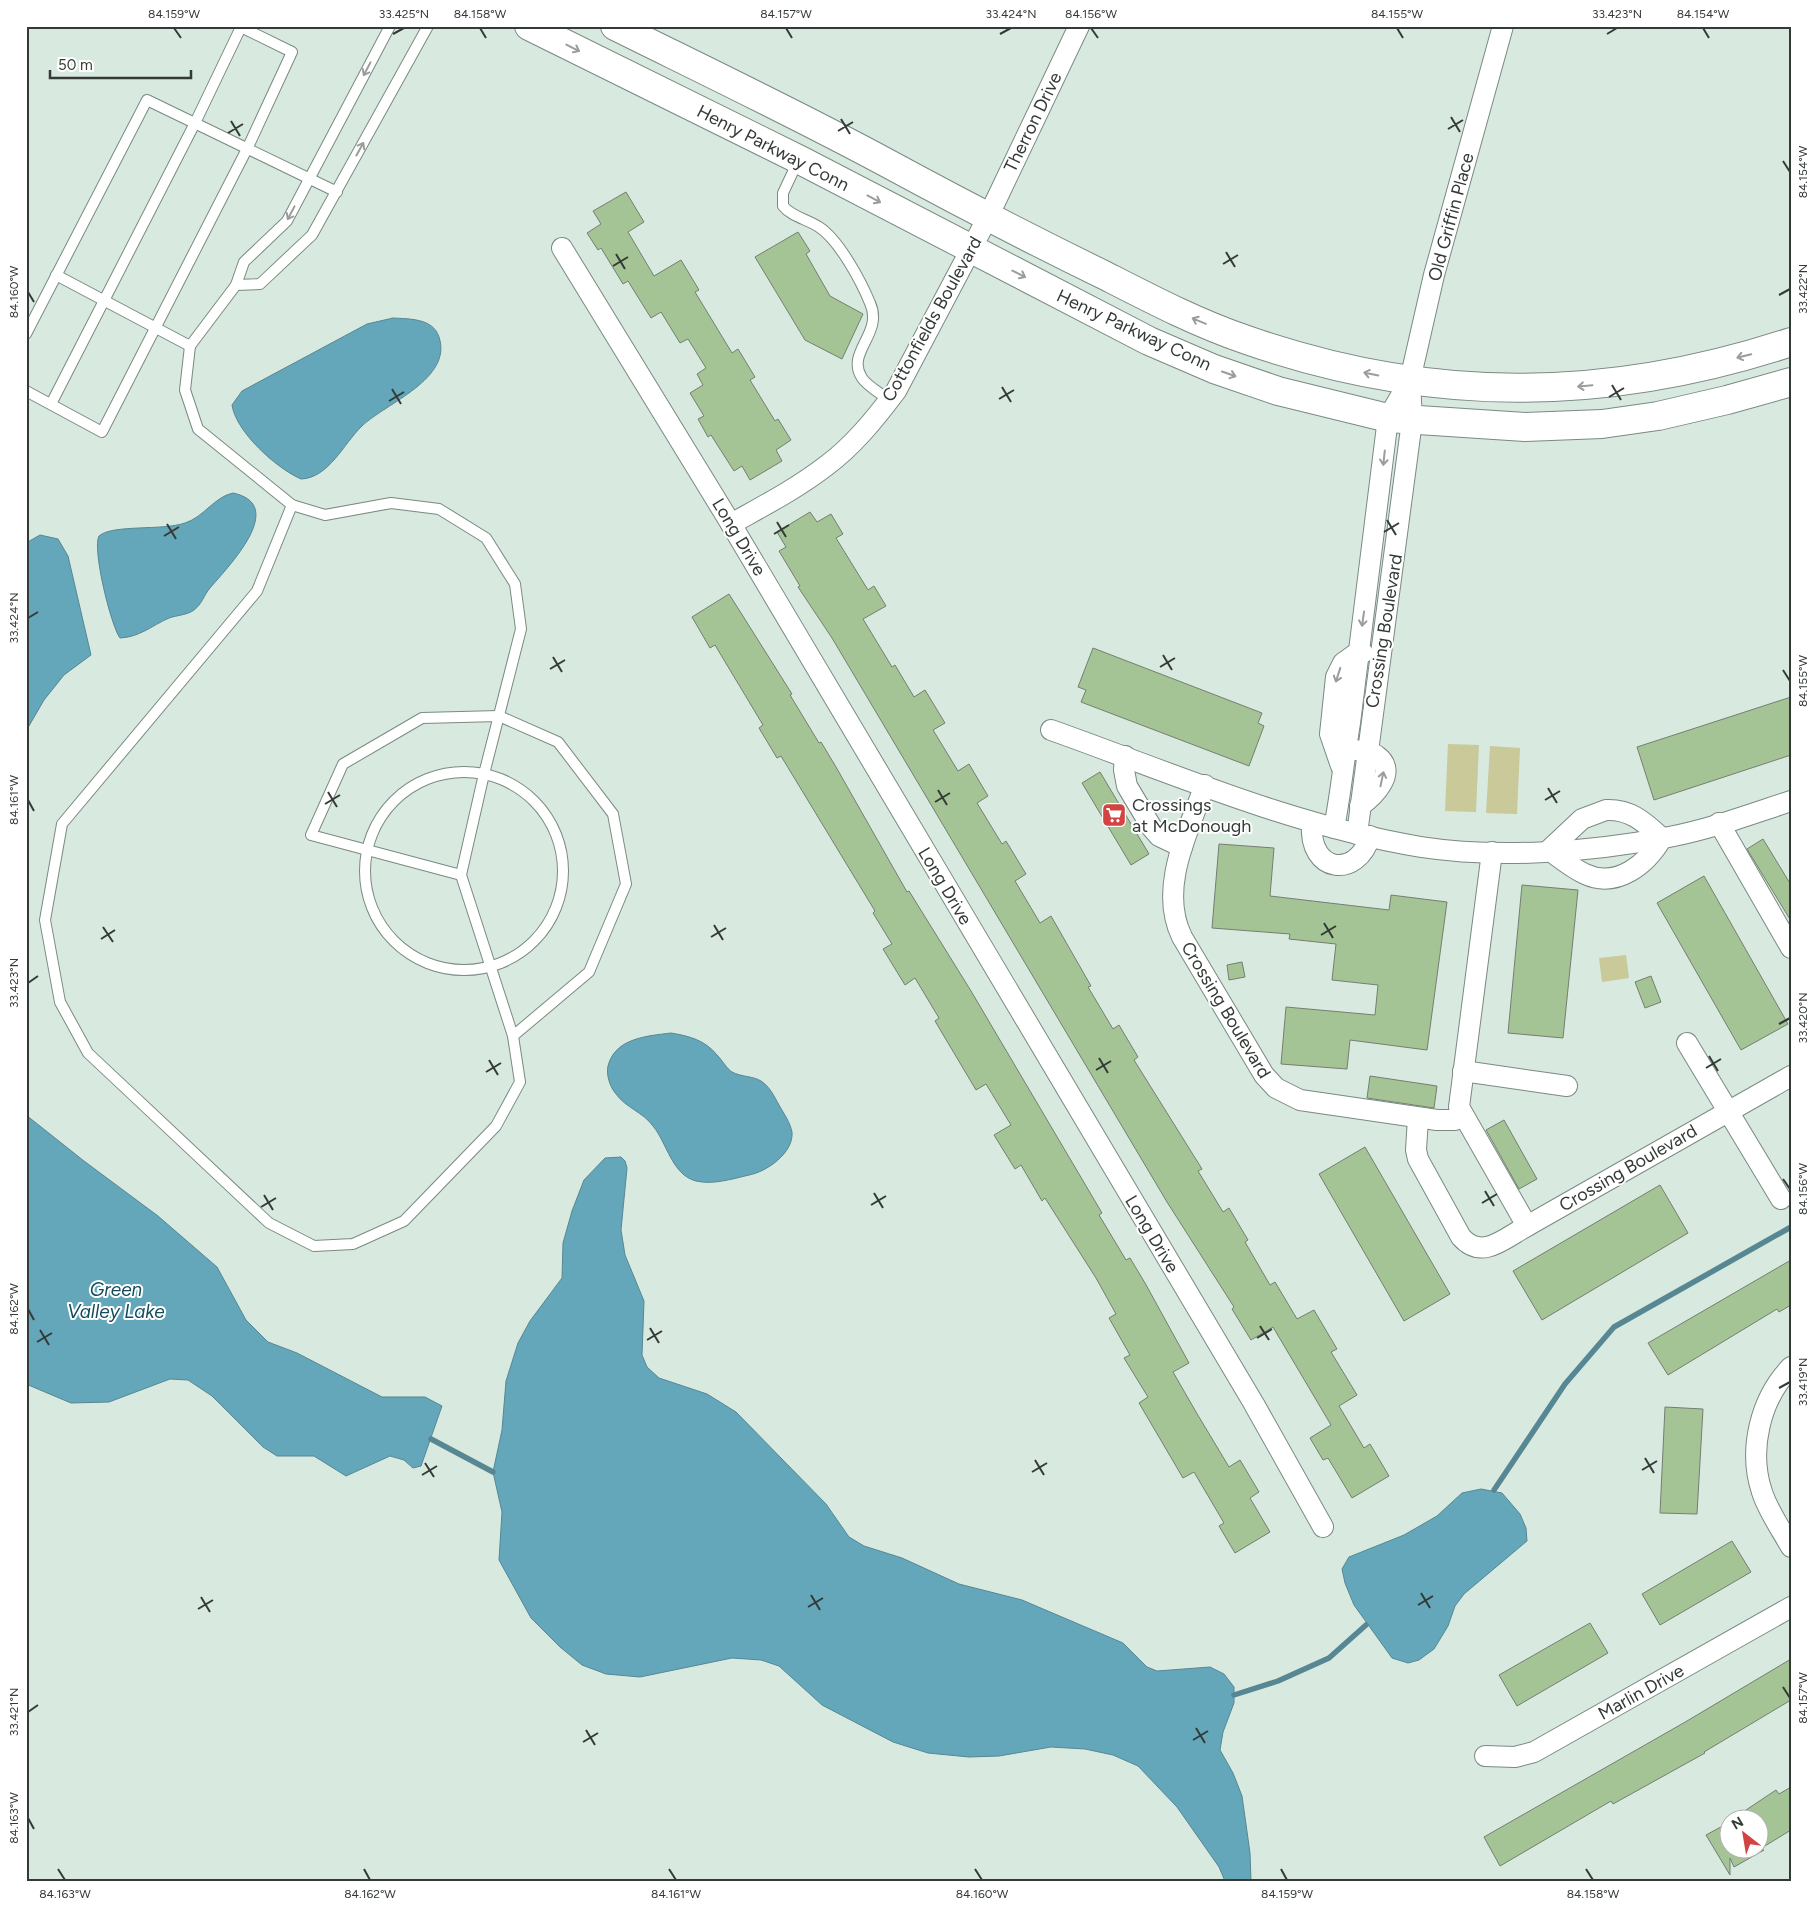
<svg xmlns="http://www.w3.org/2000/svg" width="1817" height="1907" viewBox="0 0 1817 1907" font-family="Figtree,sans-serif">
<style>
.green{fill:#c9c99a}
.water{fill:#65a7ba;stroke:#568793}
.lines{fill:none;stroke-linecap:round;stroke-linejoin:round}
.stream{stroke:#568793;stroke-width:5.5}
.building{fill:#a5c496;stroke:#757e71}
.lane-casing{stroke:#7a8a82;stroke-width:12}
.street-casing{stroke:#7a8a82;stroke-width:22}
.secondary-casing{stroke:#7a8a82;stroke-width:30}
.lane{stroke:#fff;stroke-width:10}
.street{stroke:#fff;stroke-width:20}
.secondary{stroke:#fff;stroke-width:28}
.oneway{stroke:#9a9d9b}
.ticks{fill:none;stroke:#343b37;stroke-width:2}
.labels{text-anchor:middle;stroke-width:4;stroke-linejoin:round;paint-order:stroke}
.street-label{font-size:18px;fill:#343b37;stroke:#fff}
.poi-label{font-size:18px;fill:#343b37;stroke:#fff;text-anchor:start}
.water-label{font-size:19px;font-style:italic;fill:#134c5b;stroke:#fff}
.neatline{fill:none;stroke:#343b37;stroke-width:2}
.ticks-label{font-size:12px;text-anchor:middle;fill:#343b37}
</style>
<rect width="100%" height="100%" fill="#d8e9e0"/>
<g class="green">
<polygon points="1448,744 1479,745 1476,812 1445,811"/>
<polygon points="1490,746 1520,748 1517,814 1486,813"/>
<polygon points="1626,955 1629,978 1602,982 1599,958"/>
</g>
<g class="water">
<path d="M393,318C409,319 433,318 439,337C453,379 386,403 362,426C344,443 329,478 301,479C276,468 236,432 232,405L242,391L367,324Z"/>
<path d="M233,493C289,505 227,568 210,588C204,595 202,604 194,610C187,615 178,615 169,618C151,626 140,637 120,638C111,626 92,549 99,536C113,524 162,531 185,523C204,517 214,497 233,493Z"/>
<polygon points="40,535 58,539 68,556 91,655 64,675 44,700 26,731 26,543"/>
<path d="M671,1033C689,1036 705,1040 717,1055C722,1060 727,1069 732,1072C741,1077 753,1076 761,1081C770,1087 774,1096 779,1105C784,1114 790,1122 792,1132C794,1153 766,1172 749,1175C732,1179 713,1185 696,1181C672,1175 667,1143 653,1126C643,1112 626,1108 616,1094C610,1087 606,1075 608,1066C615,1038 647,1036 671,1033Z"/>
<polygon points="26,1115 84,1161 158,1216 217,1267 246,1320 268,1342 297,1353 382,1397 425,1397 442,1406 421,1466 413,1468 404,1460 390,1456 346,1476 314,1456 277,1456 263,1447 212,1396 188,1380 170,1379 109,1402 71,1403 26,1384"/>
<polygon points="621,1157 625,1161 627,1168 621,1230 625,1255 644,1301 642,1355 647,1367 659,1378 707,1394 736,1412 826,1504 849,1537 864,1546 902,1558 959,1584 1022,1600 1123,1643 1147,1667 1157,1671 1210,1667 1224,1674 1234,1687 1234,1703 1223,1732 1220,1750 1233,1773 1242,1796 1250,1853 1251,1881 1225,1881 1219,1867 1177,1807 1138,1766 1113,1755 1085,1749 1051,1747 999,1756 969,1757 928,1753 893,1742 822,1705 779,1666 761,1660 732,1658 640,1677 606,1674 582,1665 560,1647 531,1618 499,1560 502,1512 493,1472 502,1430 506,1381 518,1343 530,1321 562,1278 563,1243 572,1211 584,1180 605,1158"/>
<polygon points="1481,1489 1502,1493 1520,1514 1526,1528 1527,1541 1464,1594 1455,1606 1448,1626 1434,1649 1419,1660 1408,1663 1392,1658 1354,1605 1345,1583 1342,1569 1349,1557 1404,1535 1437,1516 1462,1493"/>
</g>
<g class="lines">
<g class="stream">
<polyline points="431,1439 493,1472"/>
<polyline points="1494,1490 1565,1384 1614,1327 1791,1227"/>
<polyline points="1234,1695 1278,1681 1329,1658 1366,1625"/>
</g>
</g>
<g class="building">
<polygon points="626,192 644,222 628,232 654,276 681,260 699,290 695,292 732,353 738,349 755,377 750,380 775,421 778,419 791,440 776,450 782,461 750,480 742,466 734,471 711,435 708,437 698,419 704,416 690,393 703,385 697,374 706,368 688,339 680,343 661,312 651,318 628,281 623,284 601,248 598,250 587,233 601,224 593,211"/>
<polygon points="798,232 810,251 806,254 830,296 863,314 842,359 805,340 755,257"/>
<polygon points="810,512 817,522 831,514 843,534 836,538 868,590 874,586 886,606 863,619 892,667 895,665 914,697 925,690 945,723 933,730 958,771 969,764 988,796 977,803 1002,844 1006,841 1026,874 1015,881 1040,923 1051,916 1091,986 1088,987 1113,1029 1119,1025 1138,1057 1134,1060 1202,1169 1198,1171 1223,1212 1229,1208 1248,1240 1245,1242 1270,1285 1275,1282 1297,1319 1314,1310 1337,1349 1331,1352 1357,1395 1339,1406 1364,1448 1370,1444 1389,1476 1352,1498 1328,1458 1323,1460 1310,1438 1331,1425 1273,1327 1251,1340 1232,1309 1234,1307 1167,1202 832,638 798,587 800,586 779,551 786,547 777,532"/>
<polygon points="729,594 792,694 790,695 819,743 821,742 836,767 907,892 909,891 971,991 1102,1213 1099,1215 1126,1260 1130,1258 1145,1283 1189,1363 1173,1372 1196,1412 1229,1467 1240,1460 1259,1492 1250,1498 1270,1532 1235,1553 1219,1526 1224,1523 1194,1472 1183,1478 1139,1403 1148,1397 1124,1358 1130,1355 1109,1318 1116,1314 1096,1278 1045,1198 1042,1201 1021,1165 1015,1169 994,1135 1011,1125 986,1084 976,1090 935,1021 939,1018 915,978 905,985 883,949 892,944 873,913 875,911 781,756 777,758 759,728 763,725 715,645 710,648 692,617"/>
<polygon points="1093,648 1262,713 1258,723 1264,726 1249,766 1081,702 1086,690 1078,687"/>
<polygon points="1791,697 1791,755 1654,800 1637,747"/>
<polygon points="1100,772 1149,854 1131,865 1082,783"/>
<polygon points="1763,839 1791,885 1791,921 1747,849"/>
<polygon points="1219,844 1274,848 1270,896 1389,910 1391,895 1447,902 1427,1050 1350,1040 1347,1069 1281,1064 1286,1007 1375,1015 1378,985 1332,980 1336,944 1289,939 1290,934 1212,928"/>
<polygon points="1704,876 1788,1024 1741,1050 1657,903"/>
<polygon points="1522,885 1578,890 1563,1038 1508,1033"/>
<polygon points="1242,962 1245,977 1229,980 1227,965"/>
<polygon points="1651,976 1661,1002 1645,1008 1635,982"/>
<polygon points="1370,1076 1437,1086 1434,1108 1367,1098"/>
<polygon points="1504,1120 1537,1179 1519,1189 1486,1130"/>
<polygon points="1365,1147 1450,1294 1404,1321 1319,1174"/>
<polygon points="1660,1185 1688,1233 1542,1320 1513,1271"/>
<polygon points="1791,1260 1791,1305 1779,1312 1777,1309 1668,1375 1648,1343"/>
<polygon points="1665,1407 1703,1409 1697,1514 1660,1513"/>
<polygon points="1732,1541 1751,1572 1660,1625 1642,1594"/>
<polygon points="1590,1623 1608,1653 1517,1706 1499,1675"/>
<polygon points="1791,1659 1791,1700 1704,1752 1705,1753 1613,1804 1611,1801 1500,1866 1484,1837 1687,1721"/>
<polygon points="1791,1787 1791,1830 1760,1849 1760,1820 1731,1820 1776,1790 1779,1794"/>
<polygon points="1730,1822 1730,1850 1764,1850 1734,1867 1730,1858 1730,1875 1706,1835"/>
</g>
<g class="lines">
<defs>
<g id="lane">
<polyline points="390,26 287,221 244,262 236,285 260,284 312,235 428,26"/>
<path d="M798,161L783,193V206C792,217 807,219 819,227C839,240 861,281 870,303C884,334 845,352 862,378C868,387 882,394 889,400"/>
<polyline points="56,275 190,346 236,285"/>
<polyline points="26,334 147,100 337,192"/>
<polyline points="190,346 185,390 198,429 292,505 325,515 391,503 439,509 486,538 515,584 521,629 484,774 461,875 513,1036"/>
<polyline points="26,391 102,432 248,147 292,52 241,27 195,123 51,404"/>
<polyline points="292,505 257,591 62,824 45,920 60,1002 88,1053 269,1223 314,1246 353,1244 404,1221 496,1126 520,1082 513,1036 589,972 626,884 613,814 558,742 499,716 422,718 343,764 311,835 461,875"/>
<circle cx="464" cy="871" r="99"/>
</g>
<g id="street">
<polyline points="562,248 731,524 1254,1404 1323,1527"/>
<path d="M731,524C763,506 796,489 826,466C853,446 875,419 896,391L988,217L1079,26"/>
<path d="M1051,730C1172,773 1293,826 1421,847C1499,859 1591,852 1669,837C1711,829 1751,814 1791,801"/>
<path d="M1355,750C1361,751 1372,751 1377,756C1399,772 1373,797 1360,806"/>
<polyline points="1125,756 1124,770 1127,786 1152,828 1159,836 1182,847"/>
<polyline points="1341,766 1330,734 1336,677 1343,663 1357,653 1363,653"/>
<path d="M1205,785C1188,832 1158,888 1182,937L1264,1075L1276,1088L1300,1100L1437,1120H1455L1463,1117"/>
<path d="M1606,810C1631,809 1644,822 1662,838C1647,864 1617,889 1585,874C1572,868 1560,858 1549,850L1582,819Z"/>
<path d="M1312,823C1308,874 1358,879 1370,836"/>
<polyline points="1719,823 1791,948"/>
<path d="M1334,828C1341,793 1344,758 1350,723L1388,418L1410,380"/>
<polyline points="1357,834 1412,421 1410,380 1434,275 1503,26"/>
<polyline points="1492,852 1459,1107 1527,1226"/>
<polyline points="1687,1043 1781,1199"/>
<polyline points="1463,1071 1567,1086"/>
<path d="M1418,1118L1416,1150L1418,1159L1461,1237C1482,1261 1505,1238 1527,1226L1791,1076"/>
<path d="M1791,1367C1760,1399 1748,1450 1762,1492C1768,1511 1781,1529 1791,1547"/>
<polyline points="1485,1756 1515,1757 1534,1752 1791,1607"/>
</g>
<g id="secondary">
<polyline points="529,26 802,161 1149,341 1214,369 1278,391 1388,418 1525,427 1602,424 1658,416 1727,400 1791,382"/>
<path d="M615,26C706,71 798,115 887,163C959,202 1032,240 1106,276C1151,299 1197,323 1244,339C1429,404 1606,403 1791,342"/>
</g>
</defs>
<use href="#lane" class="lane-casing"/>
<use href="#street" class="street-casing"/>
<use href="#secondary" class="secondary-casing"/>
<use href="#lane" class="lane"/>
<use href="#street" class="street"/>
<use href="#secondary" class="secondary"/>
</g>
<defs><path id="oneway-shaft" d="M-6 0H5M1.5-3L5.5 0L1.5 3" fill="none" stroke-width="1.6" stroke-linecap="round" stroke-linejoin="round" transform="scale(1.25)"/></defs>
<g class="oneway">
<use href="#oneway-shaft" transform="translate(573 48) rotate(27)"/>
<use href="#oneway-shaft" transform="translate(367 69) rotate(118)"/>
<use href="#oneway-shaft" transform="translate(360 149) rotate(-61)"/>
<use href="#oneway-shaft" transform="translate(874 199) rotate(28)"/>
<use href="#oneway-shaft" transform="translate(291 213) rotate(118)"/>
<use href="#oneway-shaft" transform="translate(1019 274) rotate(27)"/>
<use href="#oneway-shaft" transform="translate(1199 321) rotate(-157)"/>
<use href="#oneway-shaft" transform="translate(1744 356) rotate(166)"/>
<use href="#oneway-shaft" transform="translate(1229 374) rotate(19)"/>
<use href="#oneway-shaft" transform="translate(1371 374) rotate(-169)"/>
<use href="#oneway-shaft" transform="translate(1585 386) rotate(175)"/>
<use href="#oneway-shaft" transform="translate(1384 458) rotate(96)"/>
<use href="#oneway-shaft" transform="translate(1363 619) rotate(98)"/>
<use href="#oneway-shaft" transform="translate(1338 675) rotate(108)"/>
<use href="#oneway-shaft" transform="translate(1382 779) rotate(-78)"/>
</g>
<path class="ticks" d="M174,28L181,38M480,28L486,38M786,28L792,38M1091,28L1098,38M1397,28L1403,38M1703,28L1709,38M393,34L404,28M1000,34L1011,28M1607,34L1617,28M1451,117L1460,132M841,119L850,134M231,121L240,136M1448,129L1463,120M838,131L853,122M228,133L243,124M1783,161L1790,172M1226,252L1235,267M616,254L625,269M1223,264L1238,255M613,266L628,257M28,292L34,302M1779,295L1790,289M1612,385L1621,400M1002,387L1011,402M392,389L401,404M1609,397L1624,388M999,399L1014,390M389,401L404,392M1387,520L1396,535M777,522L786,537M167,524L176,539M1384,532L1399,523M774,534L789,525M164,536L179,527M28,618L38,612M1163,655L1172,670M553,657L562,672M1160,667L1175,658M550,669L565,660M1783,670L1790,681M1548,788L1557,803M938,790L947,805M328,792L337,807M28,800L34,811M1545,800L1560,791M935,802L950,793M325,804L340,795M1324,923L1333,938M714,925L723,940M103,927L113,942M1321,935L1336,926M711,937L726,928M101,939L115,930M28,983L38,976M1779,1024L1790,1018M1709,1056L1718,1071M1099,1058L1108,1073M489,1060L498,1075M1706,1068L1721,1059M1096,1070L1111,1061M486,1072L501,1063M1783,1179L1790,1189M1485,1191L1494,1206M874,1193L883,1208M264,1195L273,1210M1482,1203L1497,1194M871,1205L886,1196M261,1207L276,1198M28,1309L34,1320M1260,1326L1269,1340M650,1328L659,1343M40,1330L49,1345M1257,1338L1272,1329M647,1340L662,1331M37,1342L52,1333M1779,1388L1790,1382M1645,1458L1654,1473M1035,1460L1044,1475M425,1463L434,1477M1642,1470L1657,1461M1032,1472L1047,1463M422,1475L437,1466M1421,1593L1430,1608M811,1595L820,1610M201,1597L210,1612M1418,1605L1433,1596M808,1607L823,1598M198,1609L213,1600M1783,1687L1790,1698M28,1712L38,1705M1196,1728L1205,1743M586,1730L595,1745M1193,1740L1208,1731M583,1742L598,1733M28,1818L34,1829M58,1869L65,1880M364,1869L370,1880M669,1869L676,1880M975,1869L982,1880M1281,1869L1287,1880M1586,1869L1593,1880"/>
<defs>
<symbol id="supermarket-square" viewBox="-11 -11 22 22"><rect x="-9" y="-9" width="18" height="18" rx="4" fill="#d24342" stroke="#fff"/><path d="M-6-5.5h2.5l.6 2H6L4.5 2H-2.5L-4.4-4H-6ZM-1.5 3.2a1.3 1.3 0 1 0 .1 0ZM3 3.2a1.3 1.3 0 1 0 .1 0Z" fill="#fff"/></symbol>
</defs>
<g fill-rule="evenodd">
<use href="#supermarket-square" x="1100" y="801" width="28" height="28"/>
</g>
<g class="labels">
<g class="street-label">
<text transform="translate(1033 122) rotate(-64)" y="6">Therron Drive</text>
<text transform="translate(773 148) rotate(27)" y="6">Henry Parkway Conn</text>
<text transform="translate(1451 217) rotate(-75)" y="6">Old Griffin Place</text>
<text transform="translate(932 319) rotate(-61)" y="6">Cottonfields Boulevard</text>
<text transform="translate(1134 330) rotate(25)" y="6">Henry Parkway Conn</text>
<text transform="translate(739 537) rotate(59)" y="6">Long Drive</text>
<text transform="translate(1384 631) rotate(-81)" y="6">Crossing Boulevard</text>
<text transform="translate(945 886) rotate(59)" y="6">Long Drive</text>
<text transform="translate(1226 1010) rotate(59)" y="6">Crossing Boulevard</text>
<text transform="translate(1628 1168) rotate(-30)" y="6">Crossing Boulevard</text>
<text transform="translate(1152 1234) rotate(59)" y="6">Long Drive</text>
<text transform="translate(1641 1692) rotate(-29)" y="6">Marlin Drive</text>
</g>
<g class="poi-label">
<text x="1132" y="811">Crossings<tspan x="1132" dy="21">at McDonough</tspan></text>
</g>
<g class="water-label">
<text x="116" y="1296">Green<tspan x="116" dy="22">Valley Lake</tspan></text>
</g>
</g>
<rect width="1817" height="1907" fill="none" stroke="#ffffff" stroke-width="55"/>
<g transform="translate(1744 1834) rotate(329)"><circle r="24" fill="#ffffff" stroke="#aeb1af"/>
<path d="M0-4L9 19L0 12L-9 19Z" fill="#d24342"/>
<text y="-8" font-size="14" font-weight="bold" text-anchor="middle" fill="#343b37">N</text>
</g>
<path d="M50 70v8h141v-8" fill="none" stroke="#343b37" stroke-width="2.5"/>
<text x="58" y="70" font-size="15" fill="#343b37" stroke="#ffffff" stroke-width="4" paint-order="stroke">50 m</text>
<rect x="28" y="28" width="1762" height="1852" class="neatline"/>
<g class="ticks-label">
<text x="174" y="18">84.159°W</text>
<text x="404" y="18">33.425°N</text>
<text x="480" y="18">84.158°W</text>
<text x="786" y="18">84.157°W</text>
<text x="1011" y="18">33.424°N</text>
<text x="1091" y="18">84.156°W</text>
<text x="1397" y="18">84.155°W</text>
<text x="1617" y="18">33.423°N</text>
<text x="1703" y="18">84.154°W</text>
<text transform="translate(1803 172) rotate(-90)" y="4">84.154°W</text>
<text transform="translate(1803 289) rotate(-90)" y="4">33.422°N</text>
<text transform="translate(14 292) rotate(-90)" y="4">84.160°W</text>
<text transform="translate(14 618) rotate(-90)" y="4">33.424°N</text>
<text transform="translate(1803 681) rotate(-90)" y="4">84.155°W</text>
<text transform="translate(14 800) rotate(-90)" y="4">84.161°W</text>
<text transform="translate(14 983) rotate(-90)" y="4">33.423°N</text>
<text transform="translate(1803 1018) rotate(-90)" y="4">33.420°N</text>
<text transform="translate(1803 1189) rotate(-90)" y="4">84.156°W</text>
<text transform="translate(14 1309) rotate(-90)" y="4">84.162°W</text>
<text transform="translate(1803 1382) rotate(-90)" y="4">33.419°N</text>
<text transform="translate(1803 1698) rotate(-90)" y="4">84.157°W</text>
<text transform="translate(14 1712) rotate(-90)" y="4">33.421°N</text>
<text transform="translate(14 1818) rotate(-90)" y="4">84.163°W</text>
<text x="65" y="1898">84.163°W</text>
<text x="370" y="1898">84.162°W</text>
<text x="676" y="1898">84.161°W</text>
<text x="982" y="1898">84.160°W</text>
<text x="1287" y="1898">84.159°W</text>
<text x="1593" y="1898">84.158°W</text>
</g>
</svg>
